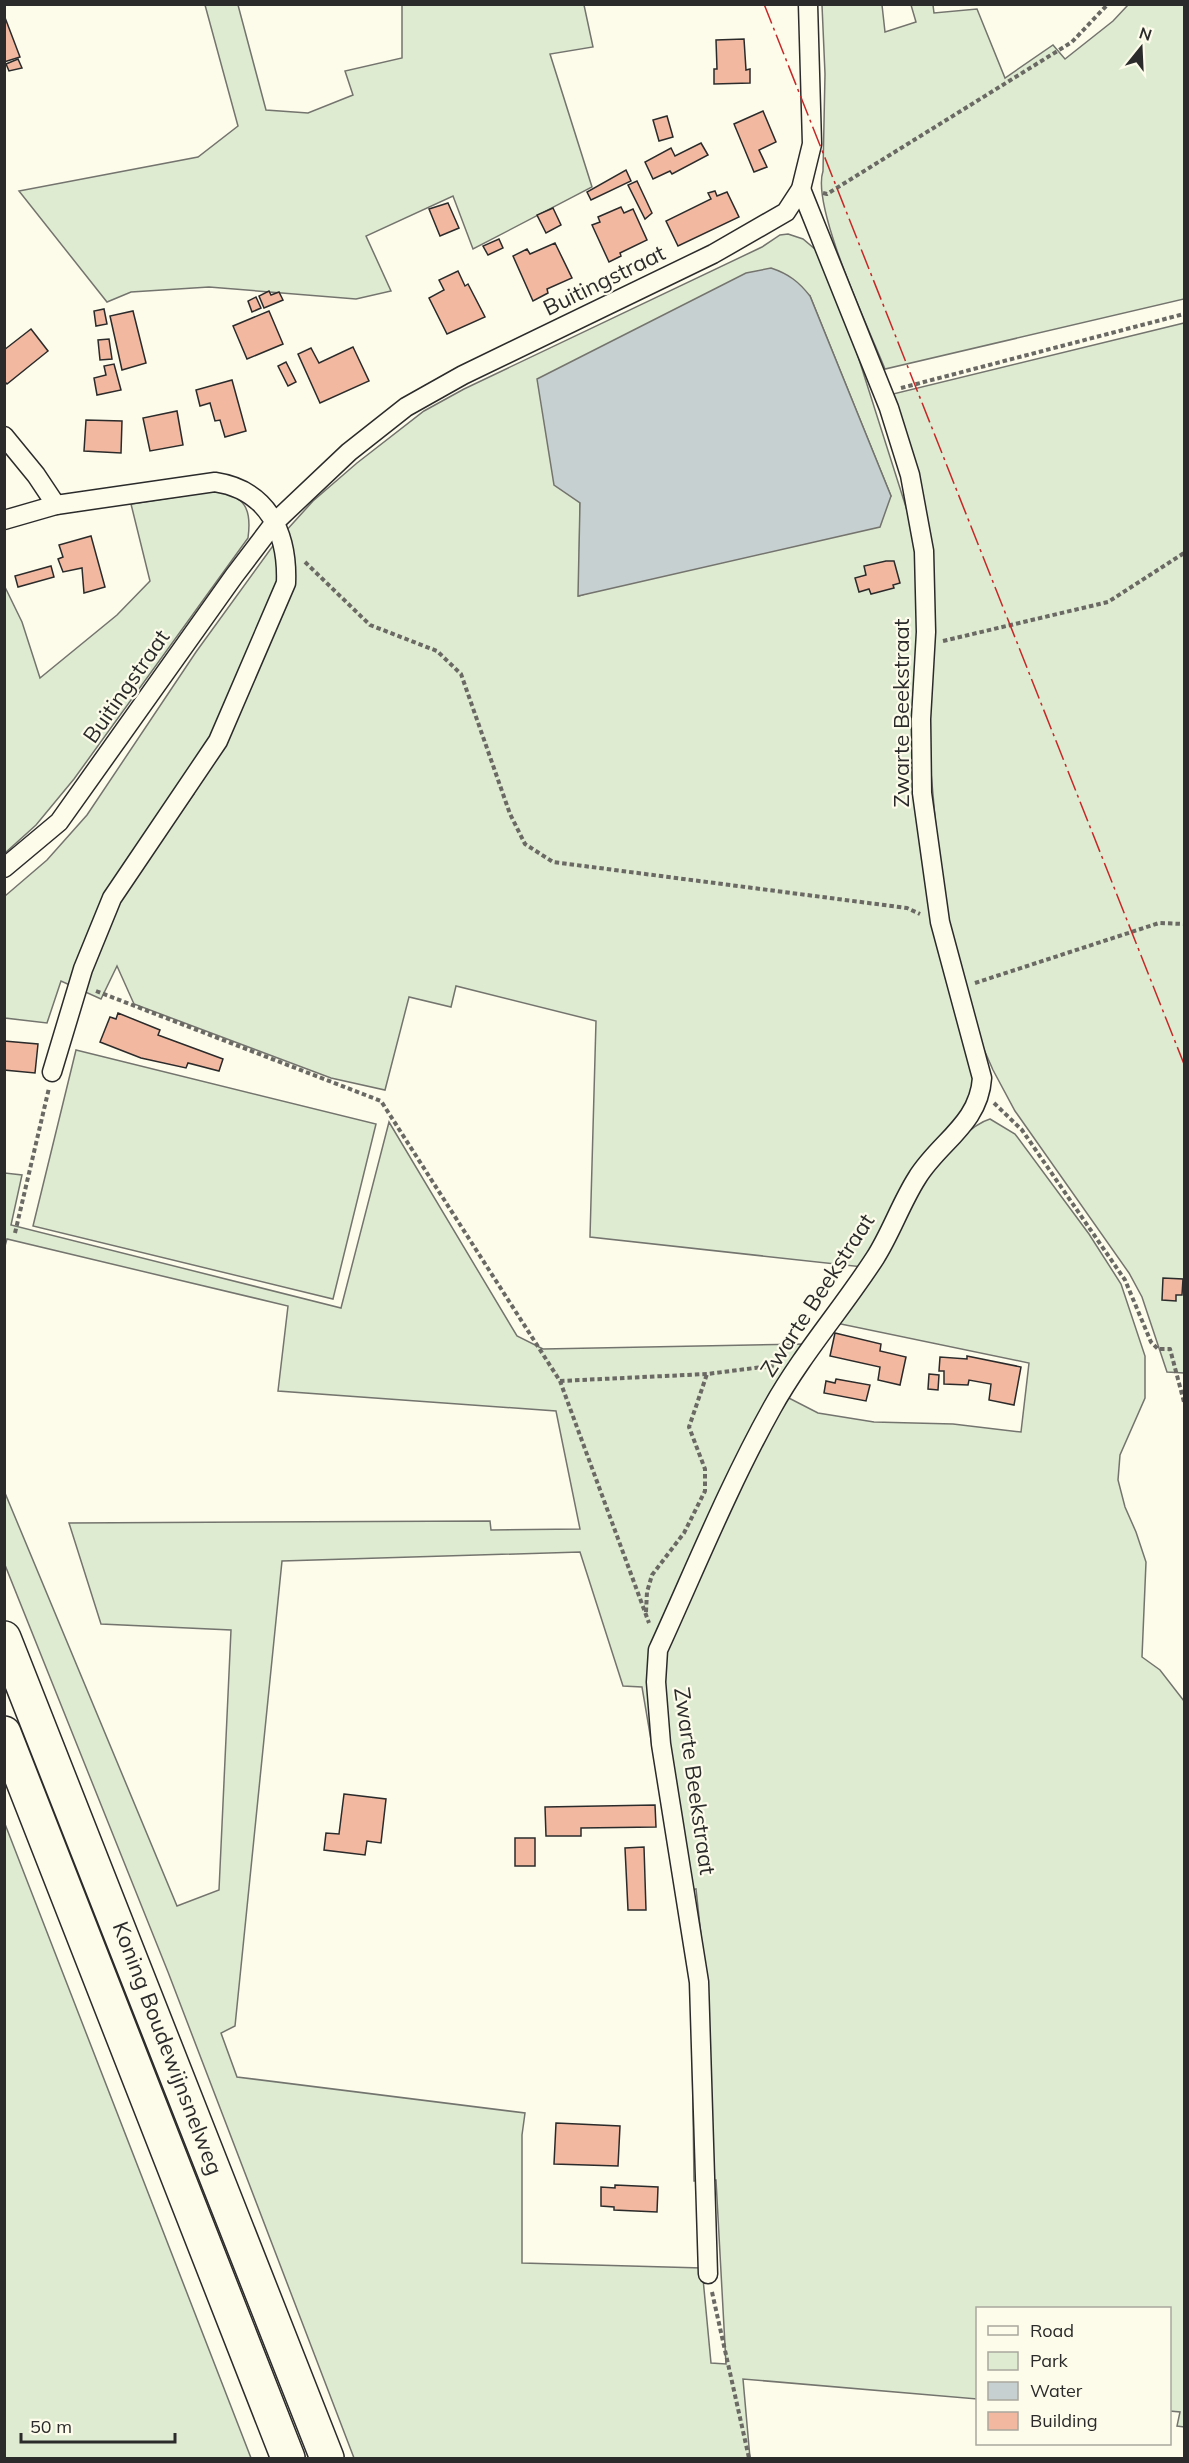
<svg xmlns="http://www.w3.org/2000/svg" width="1189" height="2463" viewBox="0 0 1189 2463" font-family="Mulish,sans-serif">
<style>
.green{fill:#deebd1;stroke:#74746e;stroke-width:1.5;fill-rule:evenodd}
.water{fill:#c7d0d0;stroke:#74746e;stroke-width:1.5}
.building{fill:#f2b8a0;stroke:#2b2b2b;stroke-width:1.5}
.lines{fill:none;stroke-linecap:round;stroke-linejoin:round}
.minor-casing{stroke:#2b2b2b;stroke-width:21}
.motorway-casing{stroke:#2b2b2b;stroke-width:36}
.path{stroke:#6a6964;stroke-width:4;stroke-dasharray:4.5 3;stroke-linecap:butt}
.minor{stroke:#fdfbea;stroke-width:18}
.motorway{stroke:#fdfbea;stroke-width:33}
.power{stroke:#c62828;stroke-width:1.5;stroke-dasharray:21 4.5 3 4.5;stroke-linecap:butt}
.labels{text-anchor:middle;stroke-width:4.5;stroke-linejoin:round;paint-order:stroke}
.street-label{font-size:22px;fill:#2b2b2b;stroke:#fdfbea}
</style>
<rect width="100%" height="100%" fill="#fdfbea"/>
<g class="green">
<polygon points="205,5 238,5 266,110 308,113 353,95 345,71 402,58 402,5 584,5 593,47 550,54 592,187 473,249 453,196 366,236 391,291 356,299 209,287 131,292 107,302 19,191 198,157 238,126"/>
<path d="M822,5H882L885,32L916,22L911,5H933L934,13L977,9L1005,78L1053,45L1065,59L1113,21L1128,5H1184V299L885,369C869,329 811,207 823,171L825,74Z"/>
<path d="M788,234L803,239L816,250L843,309L912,526L920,602L912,734L914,794L974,1085L970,1105L863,1267L590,1237L596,1021L456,986L451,1007L409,997L385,1090L331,1078L134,1004L117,966L101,999L61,981L47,1023L5,1018V896L47,860L87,815L196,652L275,543L313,501L357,463L424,411L464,389L762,247L780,235ZM810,296L891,496L579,596L580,503ZM180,785L194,794L135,876L123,865Z"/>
<polygon points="1184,323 1184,1373 1167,1372 1142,1297 1129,1273 1015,1111 993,1070 975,1029 948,917 939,862 930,761 930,690 934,649 932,554 893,394"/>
<path d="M215,491C245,495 252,509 248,538L74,779L36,825L5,853L4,585L22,622L40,678L117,615L150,581L131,504Z"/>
<polygon points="76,1050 376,1124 333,1299 33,1226"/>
<path d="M990,1119L1015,1134L1089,1234L1121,1284L1145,1356V1398L1120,1455L1118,1480L1125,1507L1136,1532L1146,1562L1142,1657L1160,1670L1184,1701V2427L1177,2426L1180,2412L1170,2411V2308H978L977,2399L743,2379L750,2458H354L168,1972L5,1565V1493L177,1906L219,1890L231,1630L101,1624L69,1523L490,1521L491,1530L580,1529L556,1411L278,1391L288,1306L7,1239L5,1246V1173L22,1175L11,1225L341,1308L389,1122L517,1336L543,1349L807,1344L770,1421L785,1396L818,1413L874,1422L953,1424L1021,1432L1029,1363L836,1323C865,1277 941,1133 990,1119ZM580,1552L623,1686L642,1687L677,1893L696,1889L704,1964H691L694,2181L716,2180L726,2364L711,2363L702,2268L522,2263V2135L525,2113L237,2077L221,2033L235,2026L282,1561Z"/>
<polygon points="5,1824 251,2458 5,2458"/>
</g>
<path class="water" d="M771,268C789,274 799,282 810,296L891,496L880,527L578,596L580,503L554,485L537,379L746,273Z"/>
<g class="building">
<polygon points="4,15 20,57 4,62"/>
<polygon points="744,39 746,70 750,69 750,83 714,84 714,69 717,69 716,40"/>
<polygon points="18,59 22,68 9,71 6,64"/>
<polygon points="763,111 776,142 759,150 767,167 754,172 734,124"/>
<polygon points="667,116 673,137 659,141 653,120"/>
<polygon points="701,143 708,155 672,174 670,171 653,179 645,162 671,148 675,156"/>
<polygon points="626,170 631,181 591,200 587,192"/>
<polygon points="637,181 652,213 645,219 628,185"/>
<polygon points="715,191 717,196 727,192 739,217 678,246 666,221 711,199 708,193"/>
<polygon points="448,203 459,228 440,236 429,209"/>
<polygon points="621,207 624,213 633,209 647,240 620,253 621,256 609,262 592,225 600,222 598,217"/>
<polygon points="553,208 561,225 546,233 537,215"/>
<polygon points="499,239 503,248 488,255 483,246"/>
<polygon points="555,243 572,278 547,289 548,293 533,301 513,256 527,249 530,254"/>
<polygon points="458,271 465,286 468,284 485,317 447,334 429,298 444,290 439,280"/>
<polygon points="269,291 271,295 279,292 283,300 264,308 259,296"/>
<polygon points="256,297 261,308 252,312 248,301"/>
<polygon points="104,309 107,324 96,326 94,311"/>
<polygon points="133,311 146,363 122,370 110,316"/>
<polygon points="269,311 283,344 247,359 233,326"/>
<polygon points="31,329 48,351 7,384 4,381 4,350"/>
<polygon points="109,339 112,359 100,360 98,340"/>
<polygon points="353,347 369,381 320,403 298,354 311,348 319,363"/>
<polygon points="286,362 296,382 288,386 278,366"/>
<polygon points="114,364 121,390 97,395 94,378 106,375 104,366"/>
<polygon points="232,380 246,431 225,437 220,420 215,421 210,403 200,406 196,390"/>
<polygon points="177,411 183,445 150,451 143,418"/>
<polygon points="86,420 122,421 121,453 84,451"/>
<polygon points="91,536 105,587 84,593 82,568 63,572 58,559 63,557 59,545"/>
<polygon points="886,561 894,561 900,583 893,585 894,588 871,594 869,589 859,592 855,578 866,575 864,566"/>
<polygon points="51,566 54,577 18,587 15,576"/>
<polygon points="118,1013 160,1030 158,1035 223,1059 219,1071 188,1063 186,1068 141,1058 100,1042 110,1017 116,1019"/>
<polygon points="4,1041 38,1044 35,1073 4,1070"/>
<polygon points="1163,1278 1183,1279 1182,1295 1176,1295 1176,1301 1162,1300"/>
<polygon points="835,1333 881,1344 880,1351 906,1357 900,1385 878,1380 880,1367 830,1356"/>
<polygon points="967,1356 1021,1367 1014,1405 989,1400 991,1384 969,1380 968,1385 944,1384 944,1371 939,1371 940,1357 967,1359"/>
<polygon points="929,1374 939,1375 938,1390 928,1389"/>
<polygon points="836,1379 870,1385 866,1401 824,1393 826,1381 835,1383"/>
<polygon points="344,1794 386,1799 381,1843 367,1841 365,1855 324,1850 326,1833 339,1834"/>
<polygon points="655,1805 656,1827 581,1828 581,1836 546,1836 545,1807"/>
<rect x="515" y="1838" width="20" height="28"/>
<polygon points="644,1847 646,1910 628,1910 625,1848"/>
<polygon points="556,2123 620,2126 618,2166 554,2164"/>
<polygon points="615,2185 658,2187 657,2212 614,2210 614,2207 601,2206 601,2187 615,2188"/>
</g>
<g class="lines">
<defs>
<g id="minor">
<polyline points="4,436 36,475 56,505"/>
<path d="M4,520L56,505L215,482C268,490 288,533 286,583L218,741L112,898L83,969L52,1072"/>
<polyline points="4,868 59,822 234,576 275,522 349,452 406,407 463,375 713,254 786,212 801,189 812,144 808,4"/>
<path d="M708,2274L699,1982L661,1744L656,1682L658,1650C695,1569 729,1485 772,1408C802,1354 842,1309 875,1258C891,1233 901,1203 917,1178C939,1142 979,1124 982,1078L940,922L922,793L921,719L926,632L924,551L910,475L889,408L801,189"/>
</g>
<g id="motorway">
<polyline points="4,1638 327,2458"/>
<polyline points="4,1733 288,2458"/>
</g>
</defs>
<use href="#minor" class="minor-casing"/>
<use href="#motorway" class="motorway-casing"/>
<g class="path">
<polyline points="823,193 827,194 1072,42 1108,4"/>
<polyline points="901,388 1184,314"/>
<polyline points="305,562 370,625 437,651 461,674 510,814 525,844 553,862 907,908 920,914"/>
<polyline points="943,641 1108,602 1184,553"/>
<polyline points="975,983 1159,923 1184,924"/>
<polyline points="96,991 381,1101 560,1381 649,1623"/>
<polyline points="994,1103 1022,1130 1125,1280 1151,1342 1158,1349 1170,1349 1184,1402"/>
<polyline points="15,1233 49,1088"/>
<polyline points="560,1381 707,1374 778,1365"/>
<polyline points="646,1612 647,1592 652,1575 684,1533 705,1491 705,1469 689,1427 707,1374"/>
<polyline points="712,2292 749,2458"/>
</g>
<use href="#minor" class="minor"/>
<use href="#motorway" class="motorway"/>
<polyline class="power" points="764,4 1184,1064"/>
</g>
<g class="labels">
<g class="street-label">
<text transform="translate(604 280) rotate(-26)" y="8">Buitingstraat</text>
<text transform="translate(126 686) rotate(-55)" y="8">Buitingstraat</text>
<text transform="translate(901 713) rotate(-90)" y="8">Zwarte Beekstraat</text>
<text transform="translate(817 1295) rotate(-57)" y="8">Zwarte Beekstraat</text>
<text transform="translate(695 1781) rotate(82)" y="8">Zwarte Beekstraat</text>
<text transform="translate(168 2048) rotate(69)" y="8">Koning Boudewijnsnelweg</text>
</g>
</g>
<rect width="1189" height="2463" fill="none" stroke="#2b2b2b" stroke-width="12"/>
<rect x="976" y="2307" width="195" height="138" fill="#fdfbea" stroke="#a9a89e" stroke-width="1.5"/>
<rect x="988" y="2326" width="30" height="9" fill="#fdfbea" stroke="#a9a89e" stroke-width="1.5"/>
<text x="1030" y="2337" font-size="18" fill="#2b2b2b">Road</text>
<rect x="988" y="2352" width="30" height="18" fill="#deebd1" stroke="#a9a89e" stroke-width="1.5"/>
<text x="1030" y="2367" font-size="18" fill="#2b2b2b">Park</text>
<rect x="988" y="2382" width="30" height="18" fill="#c7d0d0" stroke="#a9a89e" stroke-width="1.5"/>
<text x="1030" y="2397" font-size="18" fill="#2b2b2b">Water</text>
<rect x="988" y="2412" width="30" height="18" fill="#f2b8a0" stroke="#a9a89e" stroke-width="1.5"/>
<text x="1030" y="2427" font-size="18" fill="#2b2b2b">Building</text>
<g transform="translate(1141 48) rotate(18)" stroke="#fdfbea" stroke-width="4.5" paint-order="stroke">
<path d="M0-4.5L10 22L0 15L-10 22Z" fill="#2b2b2b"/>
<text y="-9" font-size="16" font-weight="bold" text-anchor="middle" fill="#2b2b2b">N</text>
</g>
<path d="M21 2433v9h154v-9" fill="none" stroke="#2b2b2b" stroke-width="3"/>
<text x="30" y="2433" font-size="18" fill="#2b2b2b" stroke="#fdfbea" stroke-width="4.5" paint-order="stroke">50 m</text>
</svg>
